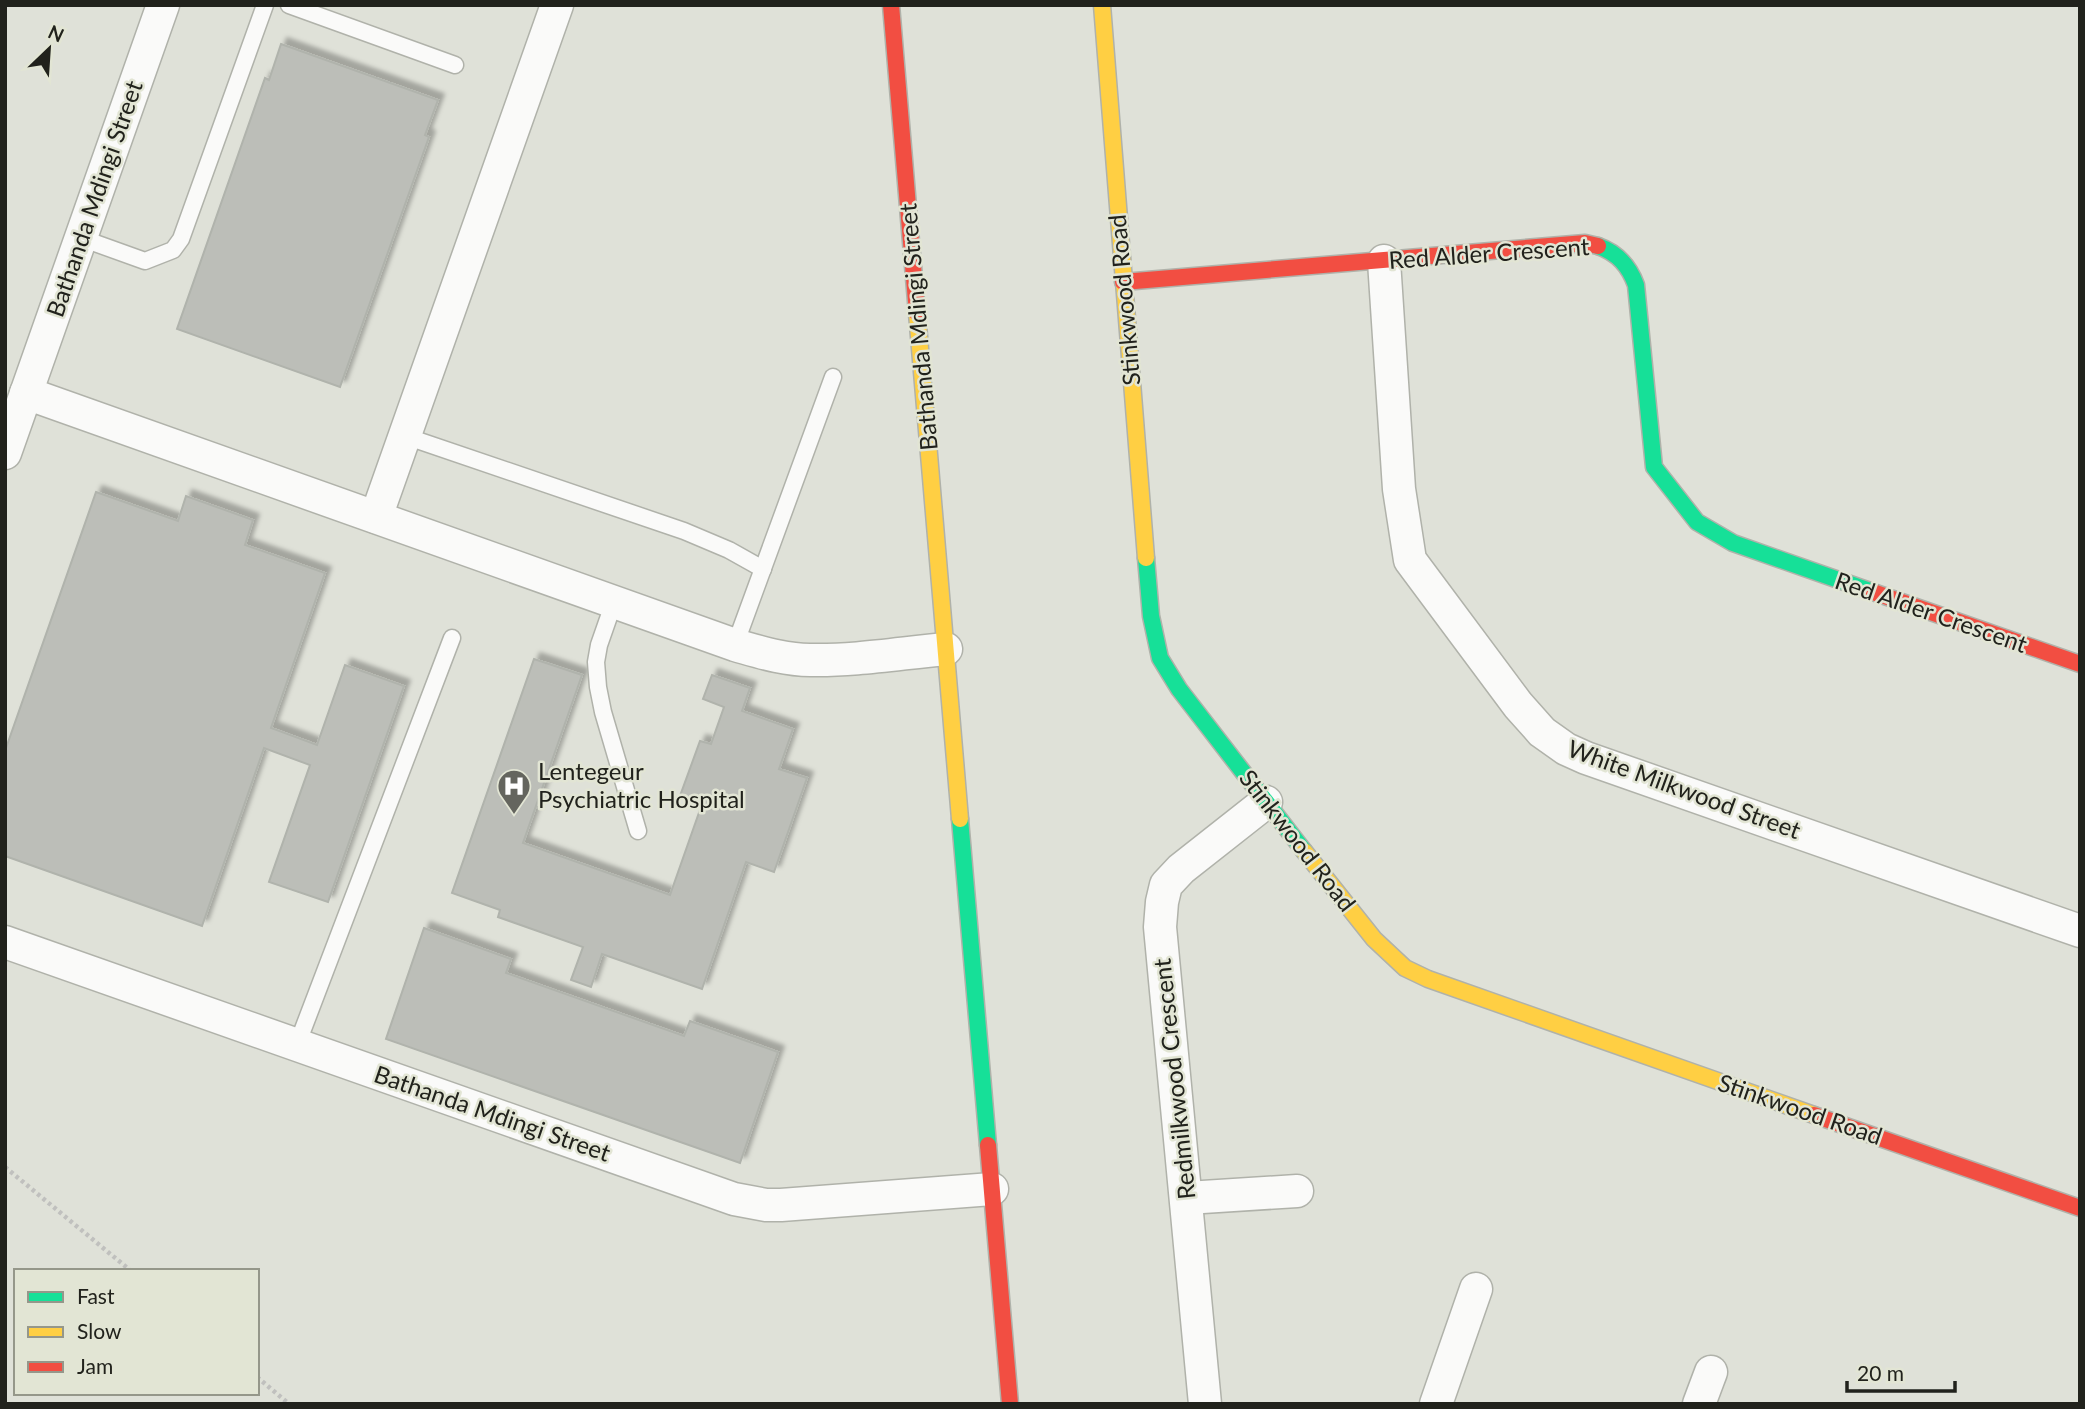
<svg xmlns="http://www.w3.org/2000/svg" width="2085" height="1409" viewBox="0 0 2085 1409" font-family="Lato,sans-serif">
<style>
.building{fill:#bcbeb8;stroke:#b0b3ac;stroke-width:2;filter:url(#shadow)}
.lines{fill:none;stroke-linecap:round;stroke-linejoin:round}
.lane-casing{stroke:#b0b2aa;stroke-width:19}
.street-casing{stroke:#b0b2aa;stroke-width:35}
.fast-casing{stroke:#b0b2aa;stroke-width:19}
.slow-casing{stroke:#b0b2aa;stroke-width:19}
.jam-casing{stroke:#b0b2aa;stroke-width:19}
.path{stroke:#c0c0be;stroke-width:4.5;stroke-dasharray:3.5 3.5;stroke-linecap:butt}
.lane{stroke:#fafaf9;stroke-width:16}
.street{stroke:#fafaf9;stroke-width:32}
.fast{stroke:#16e098;stroke-width:16}
.slow{stroke:#ffcf43;stroke-width:16}
.jam{stroke:#f24e42;stroke-width:16}
.labels{text-anchor:middle;stroke-width:5;stroke-linejoin:round;paint-order:stroke}
.street-label{font-size:24px;fill:#21221c;stroke:#e2e5d4}
.poi-label{font-size:24px;fill:#21221c;stroke:#e2e5d4;text-anchor:start}
</style>
<defs>
<filter id="shadow"><feDropShadow dx="6" dy="-6" stdDeviation="2" flood-color="#0004"/></filter>
</defs>
<rect width="100%" height="100%" fill="#dfe1d8"/>
<g class="building">
<polygon points="281,44 438,100 425,135 429,137 340,387 177,329 265,78 269,80"/>
<polygon points="96,492 178,521 186,496 253,520 245,545 325,573 271,728 317,745 345,665 404,686 328,902 269,882 310,765 264,748 202,926 5,856 5,751"/>
<polygon points="534,659 582,675 523,843 670,895 702,804 680,796 700,741 711,744 724,707 703,699 712,675 750,688 742,711 793,729 779,769 807,778 774,872 746,862 702,989 602,954 591,987 571,980 583,947 498,917 500,910 452,893"/>
<polygon points="424,928 511,959 506,973 684,1036 690,1021 778,1052 740,1163 386,1039"/>
</g>
<g class="lines">
<defs>
<g id="lane">
<polyline points="289,5 455,65"/>
<polyline points="81,238 145,261 173,250 181,239 265,5"/>
<polyline points="405,436 684,531 729,550 763,569"/>
<polyline points="614,602 599,645 596,662 598,687 603,712 638,831"/>
<polyline points="735,645 833,377"/>
<polyline points="297,1045 452,638"/>
</g>
<g id="street">
<polyline points="1384,261 1399,489 1410,560 1518,705 1542,732 1566,749 1586,758 2080,931"/>
<path d="M26,393L735,645C760,652 784,660 810,660C855,661 901,653 946,649"/>
<polyline points="5,453 163,5"/>
<polyline points="376,517 557,5"/>
<polyline points="5,942 734,1199 766,1205 781,1205 992,1189"/>
<polyline points="1187,1198 1297,1191"/>
<polyline points="1205,1404 1160,927 1162,902 1166,885 1181,869 1266,802"/>
<polyline points="1436,1404 1476,1289"/>
<polyline points="1699,1404 1711,1372"/>
</g>
<g id="fast">
<path d="M1598,246C1618,253 1629,266 1636,285L1654,467L1697,522L1733,543L1873,592"/>
<polyline points="1146,558 1151,616 1160,658 1179,689 1304,851"/>
<polyline points="960,819 988,1145"/>
</g>
<g id="slow">
<polyline points="1102,5 1146,558"/>
<polyline points="917,313 960,819"/>
<polyline points="1304,851 1374,939 1405,968 1428,979 1814,1115"/>
</g>
<g id="jam">
<polyline points="891,5 917,313"/>
<polyline points="1123,282 1585,243 1598,246"/>
<polyline points="1873,592 2080,664"/>
<polyline points="1814,1115 2080,1208"/>
<polyline points="988,1145 1010,1404"/>
</g>
</defs>
<use href="#lane" class="lane-casing"/>
<use href="#street" class="street-casing"/>
<use href="#fast" class="fast-casing"/>
<use href="#slow" class="slow-casing"/>
<use href="#jam" class="jam-casing"/>
<g class="path">
<polyline points="5,1167 131,1271"/>
<polyline points="257,1377 289,1404"/>
</g>
<use href="#lane" class="lane"/>
<use href="#street" class="street"/>
<use href="#fast" class="fast"/>
<use href="#slow" class="slow"/>
<use href="#jam" class="jam"/>
</g>
<defs>
<symbol id="hospital-pin" viewBox="-11 -11 22 30"><path d="M0 17L-7.5 6A9.5 9.5 0 1 1 7.5 6Z" fill="#64655e" stroke="#e2e5d4"/><path d="M-5-5h3v3.5h4V-5h3V5h-3V1.5h-4V5h-3Z" fill="#fff"/></symbol>
</defs>
<g fill-rule="evenodd">
<use href="#hospital-pin" x="495" y="767" width="38" height="52"/>
</g>
<g class="labels">
<g class="street-label">
<text transform="translate(95 199) rotate(-71)" y="8">Bathanda Mdingi Street</text>
<text transform="translate(1489 254) rotate(-4)" y="8">Red Alder Crescent</text>
<text transform="translate(1125 300) rotate(-95)" y="8">Stinkwood Road</text>
<text transform="translate(919 327) rotate(-95)" y="8">Bathanda Mdingi Street</text>
<text transform="translate(1931 613) rotate(19)" y="8">Red Alder Crescent</text>
<text transform="translate(1684 790) rotate(20)" y="8">White Milkwood Street</text>
<text transform="translate(1297 841) rotate(52)" y="8">Stinkwood Road</text>
<text transform="translate(1175 1079) rotate(-96)" y="8">Redmilkwood Crescent</text>
<text transform="translate(1800 1110) rotate(19)" y="8">Stinkwood Road</text>
<text transform="translate(492 1114) rotate(19)" y="8">Bathanda Mdingi Street</text>
</g>
<g class="poi-label">
<text x="538" y="780">Lentegeur<tspan x="538" dy="28">Psychiatric Hospital</tspan></text>
</g>
</g>
<rect width="2085" height="1409" fill="none" stroke="#21221c" stroke-width="14"/>
<rect x="14" y="1269" width="245" height="126" fill="#e2e5d4" stroke="#95978a" stroke-width="2"/>
<rect x="28" y="1292" width="35" height="10" fill="#16e098" stroke="#95978a" stroke-width="2"/>
<text x="77" y="1304" font-size="21" fill="#21221c">Fast</text>
<rect x="28" y="1327" width="35" height="10" fill="#ffcf43" stroke="#95978a" stroke-width="2"/>
<text x="77" y="1339" font-size="21" fill="#21221c">Slow</text>
<rect x="28" y="1362" width="35" height="10" fill="#f24e42" stroke="#95978a" stroke-width="2"/>
<text x="77" y="1374" font-size="21" fill="#21221c">Jam</text>
<g transform="translate(49 49) rotate(25)" stroke="#e2e5d4" stroke-width="5" paint-order="stroke">
<path d="M0-5L12 26L0 18L-12 26Z" fill="#21221c"/>
<text y="-10" font-size="19" font-weight="bold" text-anchor="middle" fill="#21221c">N</text>
</g>
<path d="M1847 1381v10h108v-10" fill="none" stroke="#21221c" stroke-width="3.5"/>
<text x="1857" y="1381" font-size="21" fill="#21221c" stroke="#e2e5d4" stroke-width="5" paint-order="stroke">20 m</text>
</svg>
